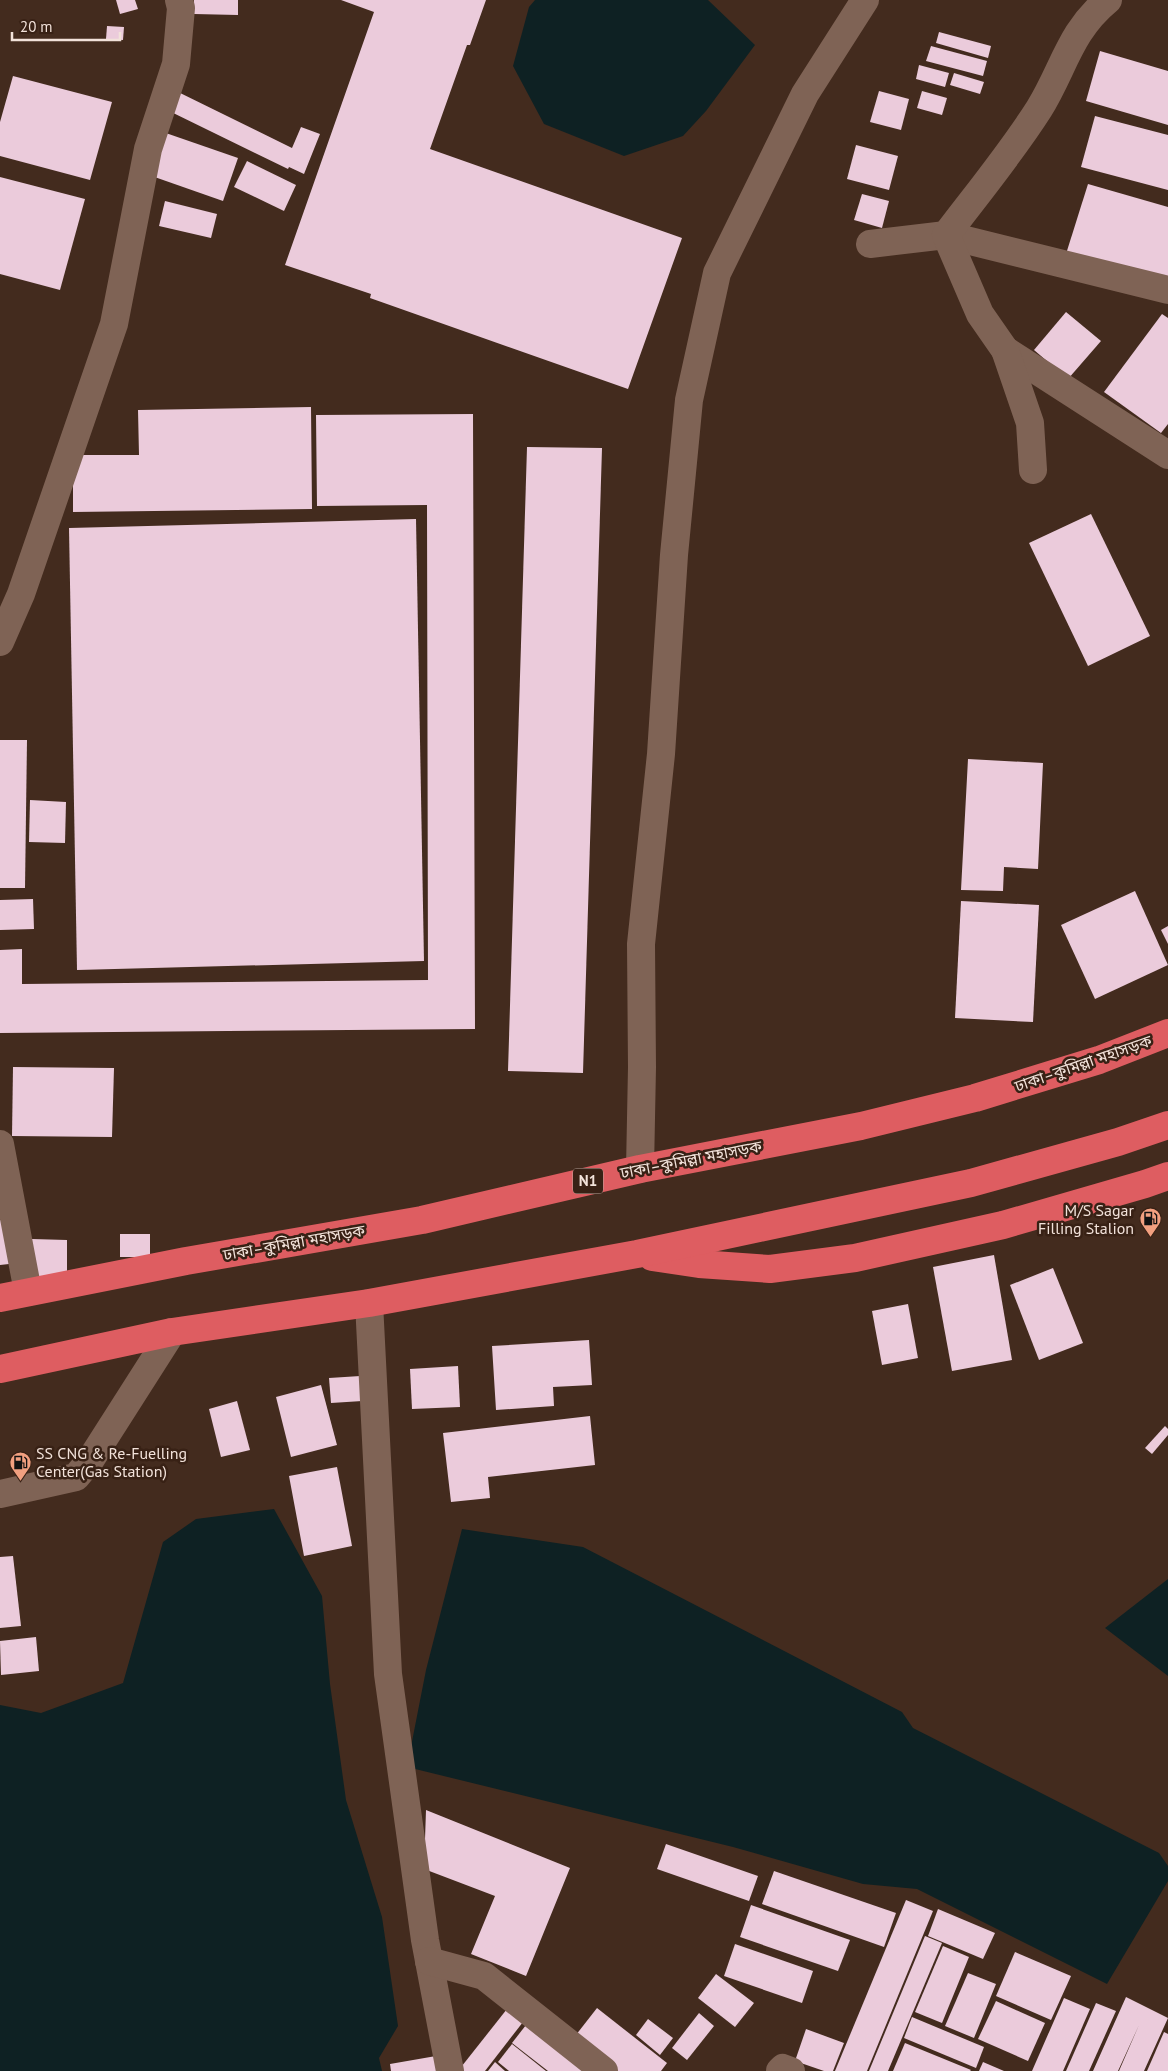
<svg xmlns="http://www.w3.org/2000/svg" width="1168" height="2071" viewBox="0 0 1168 2071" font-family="'PT Sans','Noto Sans Bengali',sans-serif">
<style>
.water{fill:#0e2123}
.building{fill:#ebcbdb}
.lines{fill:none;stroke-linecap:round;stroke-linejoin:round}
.minor{stroke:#7f6355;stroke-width:28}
.highway{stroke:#de5d61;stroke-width:28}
.labels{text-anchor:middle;stroke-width:5;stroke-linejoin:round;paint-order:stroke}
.shield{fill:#382115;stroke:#baa89f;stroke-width:1}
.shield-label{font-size:15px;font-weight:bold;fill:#f2e2da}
.street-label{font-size:16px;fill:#f2e2da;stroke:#382115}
.poi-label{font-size:16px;fill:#f2e2da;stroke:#382115;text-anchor:end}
</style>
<rect width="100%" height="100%" fill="#432b1e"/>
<g class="water">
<polygon points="535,0 708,0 755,45 706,111 683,136 624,156 544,124 513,66 529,7"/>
<polygon points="274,1509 322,1596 330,1684 346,1800 382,1917 398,2026 379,2058 382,2071 0,2071 0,1705 41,1713 123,1683 163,1542 196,1519"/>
<polygon points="462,1529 583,1547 902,1712 913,1728 1159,1853 1168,1866 1168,1881 1107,1984 917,1889 863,1884 733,1847 407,1767 426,1670"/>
<polygon points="1168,1579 1168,1676 1105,1628"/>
</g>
<g class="building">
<polygon points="116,0 135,0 138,9 120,14"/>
<polygon points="194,0 238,0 238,15 194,14"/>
<polygon points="341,0 486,0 470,45 467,45 430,149 682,238 628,389 370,298 371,294 285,265 374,12"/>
<polygon points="107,26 124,27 123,40 106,39"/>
<polygon points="939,32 991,46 988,58 936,43"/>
<polygon points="931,46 987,61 983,76 926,61"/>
<polygon points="1100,51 1168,71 1168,125 1086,101"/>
<polygon points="919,65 949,73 945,87 916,79"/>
<polygon points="954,73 984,82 980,94 950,85"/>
<polygon points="13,76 112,102 90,180 0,156 0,122"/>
<polygon points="172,89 292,148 301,127 320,134 304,174 289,167 288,169 163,108"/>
<polygon points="879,91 909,99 901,130 870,122"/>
<polygon points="922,91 947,98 942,115 917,108"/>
<polygon points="1095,116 1168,135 1168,190 1081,167"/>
<polygon points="160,131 238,158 223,201 146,174"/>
<polygon points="856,145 898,156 889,190 847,179"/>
<polygon points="247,161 296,185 284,211 234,187"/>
<polygon points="0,177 85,199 60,290 0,274"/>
<polygon points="1088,184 1168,207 1168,283 1066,254"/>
<polygon points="862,194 889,201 882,228 854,220"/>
<polygon points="165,201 217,214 211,238 159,226"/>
<polygon points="1066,312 1101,341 1068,379 1034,350"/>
<polygon points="1162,314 1168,318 1168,424 1161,433 1104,392"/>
<polygon points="311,407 312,509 73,512 73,455 139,455 138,410"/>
<polygon points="473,414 475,1029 0,1033 0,950 22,949 22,984 428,980 427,505 317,506 316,415"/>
<polygon points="527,447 602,448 583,1073 508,1071"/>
<polygon points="1091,514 1150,636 1088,666 1029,543"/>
<polygon points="416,519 424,961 77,970 69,528"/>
<polygon points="0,740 27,740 25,888 0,888"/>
<polygon points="968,759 1043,763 1038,869 1004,867 1003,891 961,890"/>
<polygon points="30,800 66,802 65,843 29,842"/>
<polygon points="1135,891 1168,965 1095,999 1061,925"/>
<polygon points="33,899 34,929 0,930 0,900"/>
<polygon points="961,901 1039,905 1033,1022 955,1018"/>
<polygon points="1168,926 1168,944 1161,930"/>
<polygon points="13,1067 114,1068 112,1137 12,1136"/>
<polygon points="0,1220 10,1221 9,1264 0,1265"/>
<rect x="120" y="1234" width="30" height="23"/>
<polygon points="32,1239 67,1240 67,1278 31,1277"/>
<polygon points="994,1255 1012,1360 952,1371 933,1267"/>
<polygon points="1053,1268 1083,1343 1039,1360 1010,1285"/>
<polygon points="908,1304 918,1358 882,1365 872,1311"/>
<polygon points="589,1340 592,1385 553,1387 554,1406 496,1410 492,1346"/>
<polygon points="458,1366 460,1407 412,1409 410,1369"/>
<polygon points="376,1375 378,1400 331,1403 329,1378"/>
<polygon points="321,1385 337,1445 291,1457 276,1397"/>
<polygon points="237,1401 250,1450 221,1457 209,1409"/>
<polygon points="590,1416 595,1465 488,1477 490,1498 451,1502 443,1433"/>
<polygon points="1165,1426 1168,1429 1168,1435 1152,1454 1145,1448"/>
<polygon points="337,1467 352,1546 304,1556 289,1476"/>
<polygon points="13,1556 21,1626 0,1628 0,1557"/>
<polygon points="36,1637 39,1671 1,1675 0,1641"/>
<polygon points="426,1810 570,1868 526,1976 471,1954 495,1896 424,1869"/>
<polygon points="666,1844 758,1876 749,1901 657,1869"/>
<polygon points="774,1871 896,1913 884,1947 762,1904"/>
<polygon points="906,1900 933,1911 867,2071 835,2071"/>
<polygon points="751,1905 850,1940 838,1971 740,1937"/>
<polygon points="938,1909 995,1933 983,1959 928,1936"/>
<polygon points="925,1936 942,1943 888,2071 869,2071"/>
<polygon points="735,1944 813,1971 802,2003 724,1976"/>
<polygon points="943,1946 969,1957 942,2023 915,2012"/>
<polygon points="1015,1952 1071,1976 1051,2020 996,1996"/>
<polygon points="968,1973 996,1984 974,2038 945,2026"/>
<polygon points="716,1974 754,2003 735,2027 698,1998"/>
<polygon points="1126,1997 1168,2018 1144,2071 1119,2071 1139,2025 1118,2071 1093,2071"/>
<polygon points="1064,1998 1090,2009 1063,2071 1032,2071"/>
<polygon points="996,2001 1045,2023 1028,2061 978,2039"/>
<polygon points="1096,2003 1116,2011 1089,2071 1066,2071"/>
<polygon points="597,2008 667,2063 661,2071 612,2071 572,2040"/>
<polygon points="507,2009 523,2022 485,2071 458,2071"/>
<polygon points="699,2013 714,2026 687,2060 672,2048"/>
<polygon points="912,2017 984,2047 976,2068 904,2038"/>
<polygon points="648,2019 673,2038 660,2055 636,2035"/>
<polygon points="526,2025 586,2071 548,2071 512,2043"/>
<polygon points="806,2029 844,2043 833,2071 824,2071 795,2061"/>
<polygon points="1164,2032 1168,2034 1168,2071 1147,2071"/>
<polygon points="905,2043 971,2070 970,2071 893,2071"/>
<polygon points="512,2044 546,2071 509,2071 498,2062"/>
<polygon points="436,2056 438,2071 391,2071 390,2064"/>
<polygon points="495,2062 505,2071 488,2071"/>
<polygon points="983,2062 1004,2071 979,2071"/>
</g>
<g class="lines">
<g class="minor">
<polyline points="870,244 946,235 1168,290"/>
<polyline points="1005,350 1168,455"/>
<path d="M1033,470L1030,423L1005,350L980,314L946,235C977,194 1011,153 1039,109C1064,69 1069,32 1108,0"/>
<polyline points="0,642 21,594 114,324 148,149 176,64 181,8 179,0"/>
<polyline points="0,1144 28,1292"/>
<polyline points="640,1169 642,1067 641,944 661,754 674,555 689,400 717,273 805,94 865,0"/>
<polyline points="369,1303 388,1674 425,1940 450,2071"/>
<polyline points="0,1494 76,1477 91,1459 172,1332"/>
<polyline points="429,1961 484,1976 604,2071"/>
<polyline points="780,2071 783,2068 791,2071"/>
</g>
<g class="highway">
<polyline points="652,1257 699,1264 770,1269 855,1258 1003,1225 1145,1184 1168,1176"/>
<polyline points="0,1298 186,1261 422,1220 640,1169 861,1126 975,1098 1099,1060 1168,1033"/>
<polyline points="0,1369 172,1332 369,1303 637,1254 971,1183 1118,1142 1168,1125"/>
</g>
</g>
<defs>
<symbol id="fuel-pin" viewBox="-11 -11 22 30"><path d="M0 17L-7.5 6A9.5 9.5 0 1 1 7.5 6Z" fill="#f2a080" stroke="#382115"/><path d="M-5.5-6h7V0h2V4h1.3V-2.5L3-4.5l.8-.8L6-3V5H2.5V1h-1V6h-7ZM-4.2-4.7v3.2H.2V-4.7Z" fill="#111"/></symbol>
</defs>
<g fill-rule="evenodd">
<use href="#fuel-pin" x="1138" y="1206" width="25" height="34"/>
<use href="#fuel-pin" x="8" y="1450" width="25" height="34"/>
</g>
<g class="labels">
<rect class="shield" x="573" y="1168.5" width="30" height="25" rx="4"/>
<g class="shield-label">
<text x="588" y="1186">N1</text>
</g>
<g class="street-label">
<text transform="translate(1083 1063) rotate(-19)" y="6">ঢাকা–কুমিল্লা মহাসড়ক</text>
<text transform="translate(691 1159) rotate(-11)" y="6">ঢাকা–কুমিল্লা মহাসড়ক</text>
<text transform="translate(294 1242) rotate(-10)" y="6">ঢাকা–কুমিল্লা মহাসড়ক</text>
</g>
<g class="poi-label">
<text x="1134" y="1216">M/S Sagar<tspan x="1134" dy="18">Filling Stalion</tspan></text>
<text x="36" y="1459" text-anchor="start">SS CNG &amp; Re-Fuelling<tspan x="36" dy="18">Center(Gas Station)</tspan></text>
</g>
</g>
<path d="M12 32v8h108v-8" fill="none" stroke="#f2e2da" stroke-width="2.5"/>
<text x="20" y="32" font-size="15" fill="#f2e2da" stroke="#382115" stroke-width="4" paint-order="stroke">20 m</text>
</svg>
